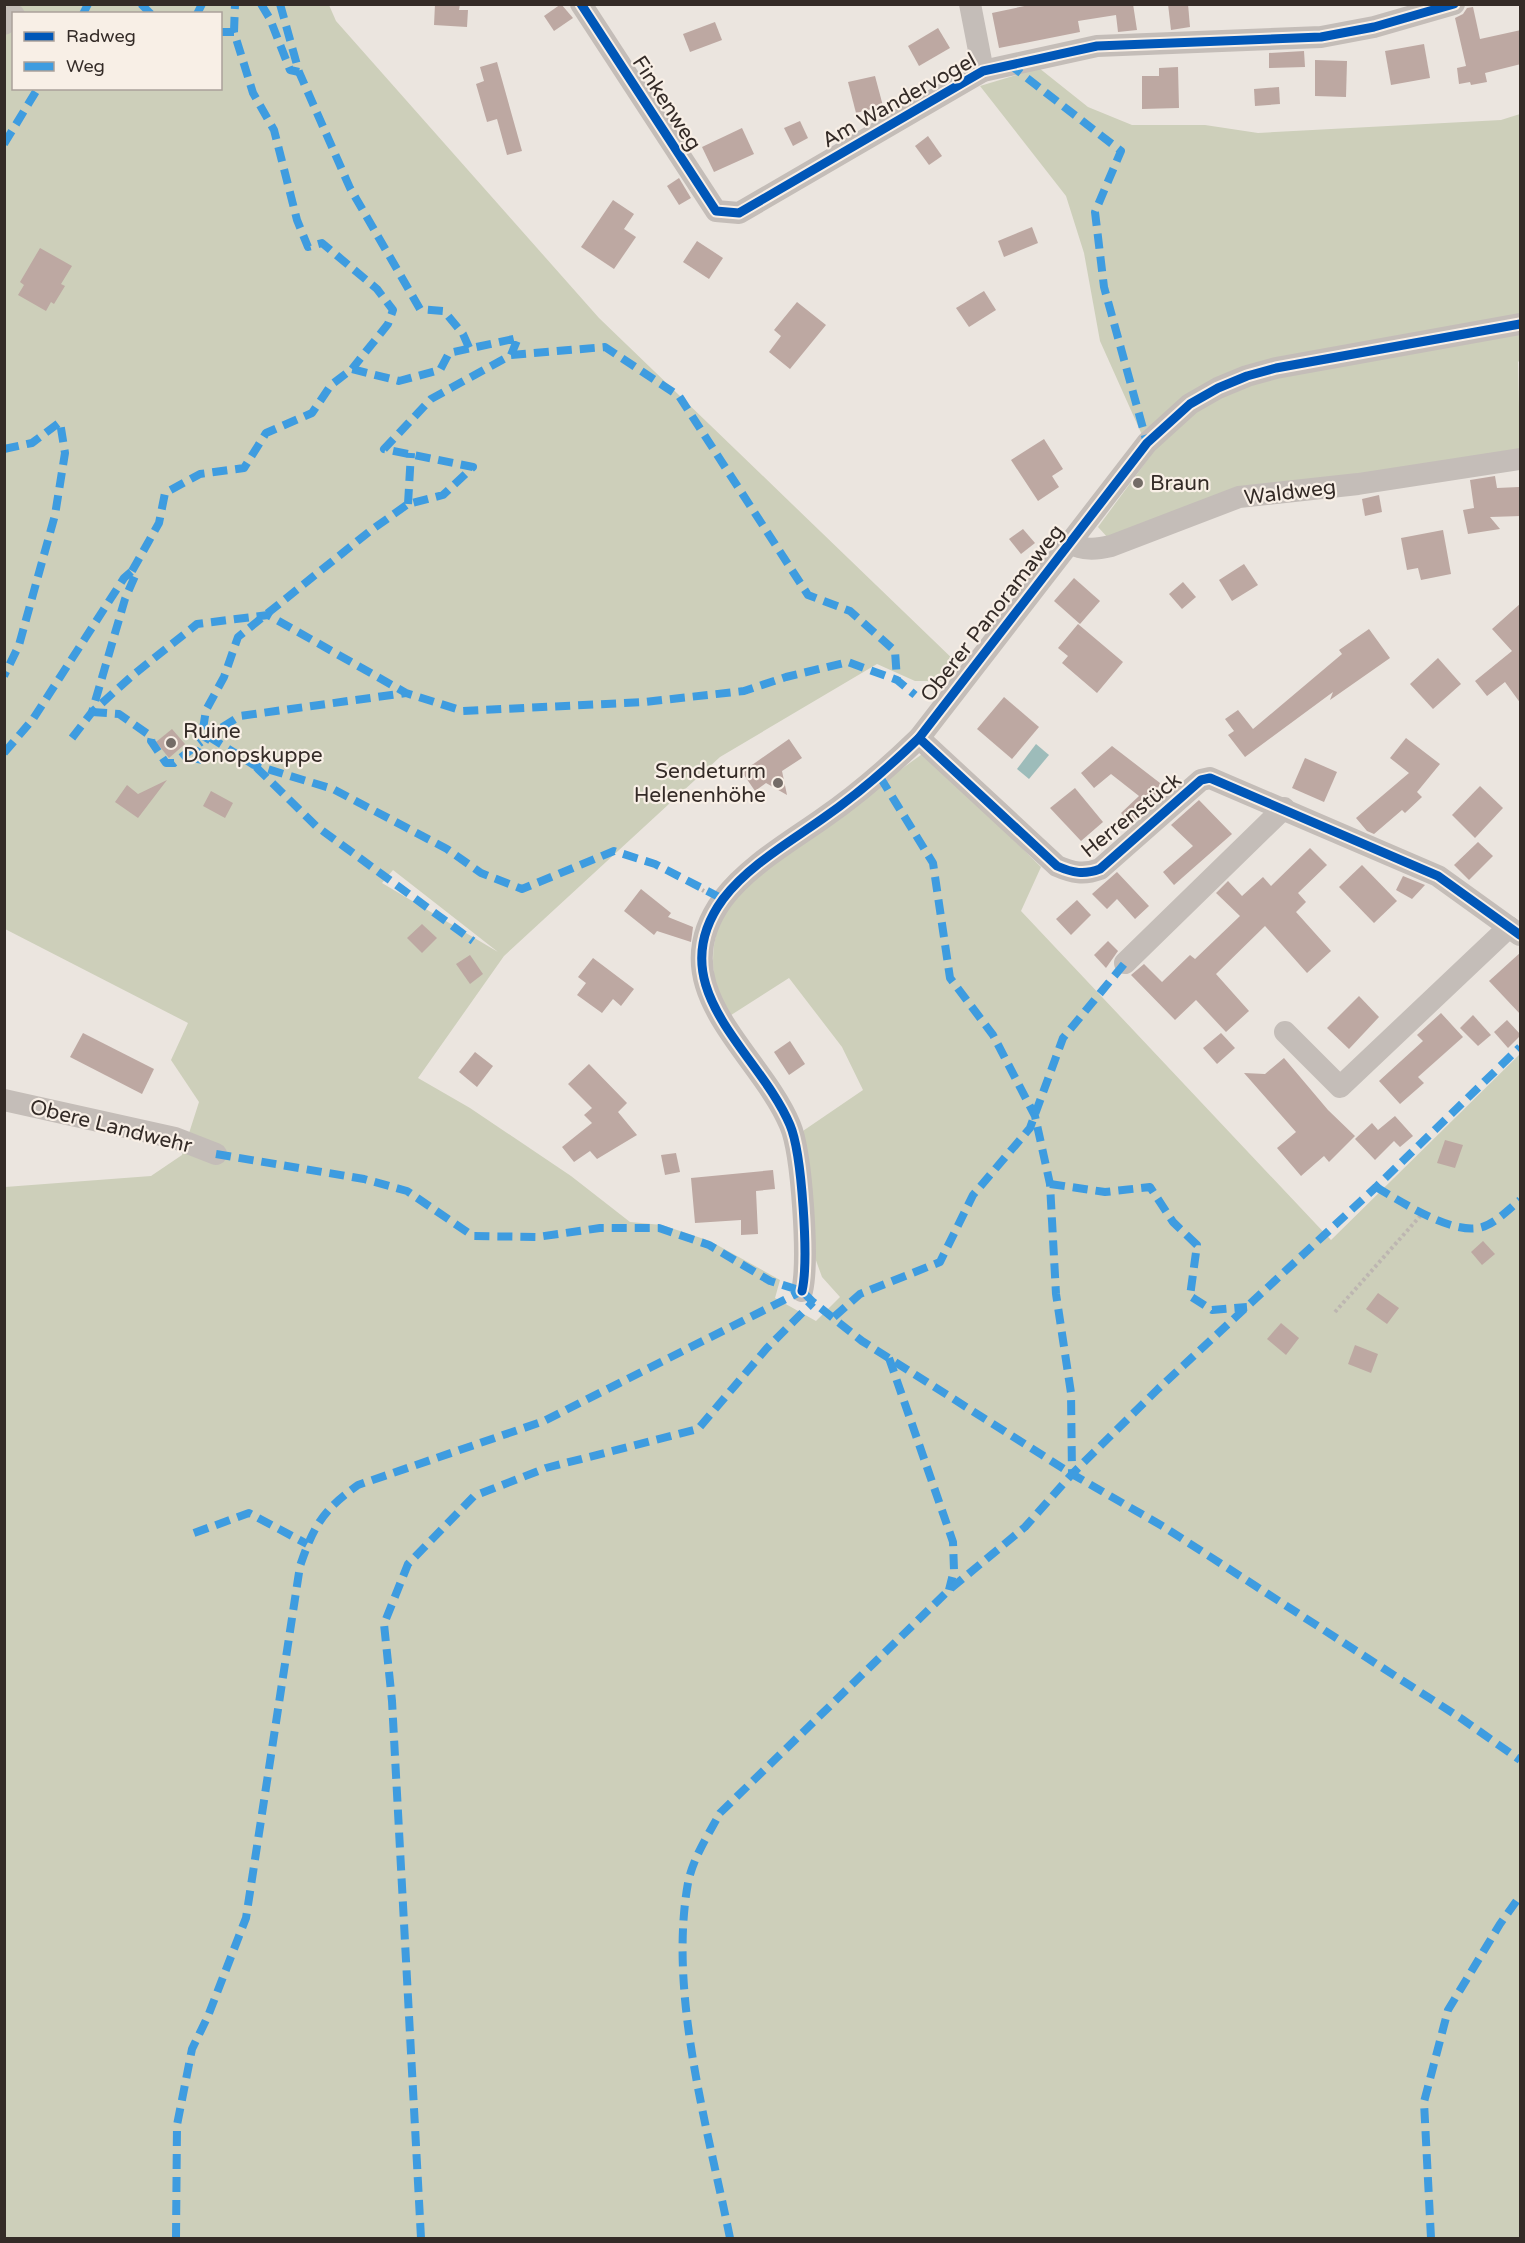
<svg xmlns="http://www.w3.org/2000/svg" width="1525" height="2243" viewBox="0 0 1525 2243" font-family="'Varela Round',sans-serif">
<style>
.green{fill:#cdcfba;fill-rule:evenodd}
.water{fill:#9dbcba}
.building{fill:#bda8a2}
.lines{fill:none;stroke-linecap:round;stroke-linejoin:round}
.path{stroke:#bdb6b1;stroke-width:4;stroke-dasharray:3 3;stroke-linecap:butt}
.street{stroke:#c4bdb8;stroke-width:22}
.quiet{stroke:#3e9ce0;stroke-width:8;stroke-dasharray:15 8;stroke-linecap:butt}
.cycleway-casing{stroke:#f8efe6;stroke-width:13}
.cycleway{stroke:#0057b8;stroke-width:9}
.poi-dot{fill:#746c67;stroke:#f8efe6;stroke-width:2}
.labels{text-anchor:middle;stroke-width:4.5;stroke-linejoin:round;paint-order:stroke}
.street-label{font-size:21px;fill:#342b27;stroke:#f8efe6}
.poi-label{font-size:21px;fill:#342b27;stroke:#f8efe6;text-anchor:start}
</style>
<rect width="100%" height="100%" fill="#ebe5df"/>
<g class="green">
<path d="M5,5H329L336,21L599,318L959,665L941,681H915L877,664L720,757L504,956L418,1078L470,1108L571,1176L630,1222L662,1225L710,1241L780,1280L775,1298L816,1321L840,1297L822,1277L814,1255L797,1135L863,1090L842,1047L789,978L728,1017C707,981 707,930 735,897C757,870 789,850 817,830C853,804 889,778 925,752L1041,867L1021,911L1331,1240L1520,1054V2238H5V1187L151,1176L182,1155L199,1102L171,1060L188,1023L5,929ZM14,14H220V88H14ZM393,870L498,952L382,883Z"/>
<polygon points="1039,68 1088,107 1132,125 1205,125 1258,133 1501,120 1520,114 1520,360 1518,362 1520,452 1382,473 1109,539 1098,527 1151,455 1100,341 1084,253 1066,196 980,86"/>
</g>
<polygon class="water" points="1036,744 1049,755 1029,779 1017,769"/>
<g class="building">
<polygon points="435,4 460,4 459,10 468,10 467,27 434,25"/>
<polygon points="561,4 573,18 554,31 544,16"/>
<polygon points="1034,4 1133,4 1137,30 1118,32 1116,15 1078,21 1080,32 999,48 992,13"/>
<polygon points="1168,4 1188,4 1190,27 1171,30"/>
<polygon points="1473,7 1480,39 1521,30 1521,64 1485,73 1487,82 1471,85 1470,82 1459,84 1457,68 1466,66 1455,18 1463,14 1467,8"/>
<polygon points="715,22 722,40 690,52 683,34"/>
<polygon points="938,28 950,48 919,66 908,46"/>
<polygon points="1424,44 1430,78 1391,85 1385,51"/>
<polygon points="1304,51 1305,67 1269,68 1269,53"/>
<polygon points="1315,60 1347,61 1346,97 1315,96"/>
<polygon points="497,62 522,151 507,155 497,119 487,122 476,84 484,81 480,67"/>
<polygon points="1178,67 1179,108 1142,109 1142,76 1159,76 1159,68"/>
<polygon points="875,76 883,106 856,113 848,82"/>
<polygon points="1279,87 1280,104 1255,106 1254,89"/>
<polygon points="800,121 808,138 793,146 784,128"/>
<polygon points="742,128 754,154 714,172 702,147"/>
<polygon points="928,136 942,156 929,165 915,146"/>
<polygon points="679,178 691,198 679,205 667,186"/>
<polygon points="613,200 634,214 624,229 636,237 614,269 581,247"/>
<polygon points="1032,227 1038,243 1004,257 998,241"/>
<polygon points="697,241 723,258 709,279 683,262"/>
<polygon points="40,248 72,266 61,284 65,286 54,304 51,302 46,311 18,295 24,285 20,282"/>
<polygon points="984,291 996,310 969,327 956,308"/>
<polygon points="797,302 826,325 790,369 769,352 781,336 774,330"/>
<polygon points="1044,439 1063,469 1052,476 1059,487 1038,501 1011,460"/>
<polygon points="1495,476 1497,488 1519,487 1521,516 1490,517 1500,529 1468,534 1463,510 1474,508 1470,480"/>
<polygon points="1379,495 1382,512 1365,516 1362,499"/>
<polygon points="1023,529 1035,543 1021,554 1009,539"/>
<polygon points="1443,530 1451,574 1421,580 1418,568 1407,570 1401,538"/>
<polygon points="1244,564 1258,585 1232,601 1219,580"/>
<polygon points="1074,578 1100,601 1080,624 1054,601"/>
<polygon points="1183,582 1196,597 1182,609 1169,594"/>
<polygon points="1521,603 1521,704 1505,682 1487,696 1475,681 1512,651 1492,629"/>
<polygon points="1078,624 1123,662 1097,693 1062,663 1068,656 1058,648"/>
<polygon points="1369,629 1390,658 1330,700 1333,692 1245,757 1228,735 1234,731 1225,719 1238,710 1253,729 1342,654 1339,650"/>
<polygon points="1438,658 1461,684 1433,709 1410,684"/>
<polygon points="1004,697 1039,727 1012,759 977,729"/>
<polygon points="172,729 185,744 169,758 156,742"/>
<polygon points="1406,738 1440,764 1417,792 1422,797 1405,813 1402,810 1374,834 1367,831 1356,818 1409,773 1390,758"/>
<polygon points="789,739 802,758 782,771 787,795 766,783 755,791 742,772"/>
<polygon points="1112,746 1160,783 1155,796 1158,799 1131,824 1121,813 1139,796 1111,774 1094,788 1081,773"/>
<polygon points="1305,758 1337,772 1324,802 1292,788"/>
<polygon points="167,780 138,818 115,802 127,785 138,794"/>
<polygon points="1480,786 1503,808 1475,838 1452,815"/>
<polygon points="1075,788 1103,822 1081,841 1050,808"/>
<polygon points="211,791 233,803 225,818 203,806"/>
<polygon points="1199,800 1232,834 1174,885 1163,872 1193,846 1171,825"/>
<polygon points="1478,842 1493,856 1469,880 1454,865"/>
<polygon points="1310,848 1327,865 1298,893 1306,902 1296,912 1331,951 1307,973 1265,926 1216,974 1249,1011 1226,1032 1196,1000 1175,1020 1131,975 1144,964 1162,982 1190,955 1195,959 1240,916 1216,893 1228,881 1242,896 1263,877 1271,886"/>
<polygon points="1362,865 1397,901 1374,923 1339,887"/>
<polygon points="1117,872 1149,906 1135,919 1117,899 1107,909 1092,894"/>
<polygon points="1403,876 1425,885 1412,899 1396,890"/>
<polygon points="641,889 671,913 668,917 693,927 691,942 657,931 654,935 624,911"/>
<polygon points="1077,900 1091,915 1071,935 1056,919"/>
<polygon points="422,924 437,938 422,953 407,938"/>
<polygon points="1108,941 1118,951 1106,968 1094,955"/>
<polygon points="1521,952 1521,1015 1489,981"/>
<polygon points="470,955 483,974 470,984 456,964"/>
<polygon points="593,958 634,989 621,1006 613,999 602,1013 577,995 586,983 578,977"/>
<polygon points="1359,996 1379,1017 1349,1049 1327,1028"/>
<polygon points="1441,1013 1463,1037 1418,1077 1424,1083 1400,1104 1379,1081 1423,1041 1417,1035"/>
<polygon points="1473,1015 1491,1035 1478,1046 1460,1028"/>
<polygon points="1507,1020 1521,1035 1508,1048 1494,1032"/>
<polygon points="83,1033 154,1069 142,1094 70,1057"/>
<polygon points="1221,1033 1235,1048 1217,1064 1203,1048"/>
<polygon points="790,1041 805,1064 789,1075 774,1052"/>
<polygon points="475,1052 493,1066 477,1087 459,1072"/>
<polygon points="1284,1058 1328,1110 1355,1136 1329,1162 1324,1156 1301,1176 1277,1148 1296,1132 1244,1073 1265,1074"/>
<polygon points="589,1064 627,1103 618,1112 637,1135 597,1159 590,1151 574,1162 562,1147 592,1123 584,1115 592,1108 568,1084"/>
<polygon points="1395,1116 1413,1136 1400,1147 1394,1141 1375,1160 1355,1139 1372,1123 1378,1130"/>
<polygon points="1445,1140 1463,1145 1455,1168 1437,1163"/>
<polygon points="676,1153 680,1172 665,1175 661,1155"/>
<polygon points="773,1170 775,1189 756,1191 758,1234 741,1235 741,1220 695,1223 691,1178"/>
<polygon points="1483,1241 1495,1254 1482,1265 1471,1252"/>
<polygon points="1378,1293 1399,1308 1387,1324 1366,1309"/>
<polygon points="1281,1323 1299,1338 1286,1355 1267,1339"/>
<polygon points="1355,1345 1378,1354 1371,1373 1348,1364"/>
</g>
<g class="lines">
<g class="path">
<polyline points="697,887 704,891"/>
<polyline points="1335,1312 1422,1214"/>
</g>
<g class="street">
<polyline points="581,4 716,211 739,213 983,71 1097,46 1321,37 1374,27 1454,4"/>
<polyline points="970,4 983,71"/>
<polyline points="4,24 14,15"/>
<path d="M1069,543C1084,550 1094,550 1111,546L1239,497L1358,484L1520,459"/>
<path d="M919,738L1057,866C1073,873 1084,875 1100,869L1201,780L1210,778L1438,876L1520,935"/>
<polyline points="1125,963 1284,808"/>
<polyline points="1285,1032 1340,1087 1509,927"/>
<polyline points="4,1100 175,1138 216,1154"/>
<path d="M802,1291C809,1261 802,1153 790,1125C759,1051 658,988 723,899C748,866 788,843 822,819C857,795 888,768 919,738L1147,443L1190,404L1218,388L1247,376L1276,368L1520,324"/>
</g>
<g class="quiet">
<polyline points="141,4 151,14"/>
<polyline points="261,4 270,19 290,70 299,72"/>
<polyline points="280,4 299,72 350,188 420,309 444,311 463,334 470,350"/>
<polyline points="83,14 88,4"/>
<polyline points="197,14 202,4"/>
<polyline points="220,32 234,32 253,93 274,130 297,220 308,247 322,243 377,289 393,310 388,324 352,369"/>
<polyline points="234,32 235,4"/>
<polyline points="1009,64 1121,151 1095,212 1104,287 1147,443"/>
<polyline points="4,144 38,88"/>
<polyline points="511,355 605,347 679,396 808,595 850,611 895,651 897,680"/>
<polyline points="4,449 32,443 60,422 65,453 55,515 19,645 4,676"/>
<polyline points="408,504 411,453"/>
<polyline points="132,571 159,523 165,493 200,474 244,468 266,433 312,413 331,385 352,369 399,381 440,370 449,353 518,338 511,355 431,399 384,449 473,467 443,495 408,504 370,531 238,637 224,677 206,710 203,729 208,736 254,765 333,789 447,849 481,873 522,889 614,851 655,864 723,899"/>
<polyline points="92,712 119,714 152,737 151,741 166,763 174,763 201,742"/>
<polyline points="72,738 92,712 133,675 197,624 268,615 406,693 463,711 644,702 744,691 786,677 848,662 897,680 915,695"/>
<polyline points="4,753 33,719 124,578 132,571 135,576 125,599 92,712"/>
<polyline points="197,763 199,752 208,736 240,716 406,693"/>
<polyline points="256,767 316,826 473,941"/>
<polyline points="880,777 933,863 950,978 993,1035 1035,1116 1050,1184 1056,1294 1071,1393 1072,1474"/>
<polyline points="216,1154 364,1179 407,1191 473,1236 537,1237 600,1228 659,1228 709,1245 770,1281 802,1291 813,1302 862,1341 1072,1474 1164,1527 1462,1719 1520,1760"/>
<polyline points="1050,1184 1105,1192 1150,1187 1173,1222 1197,1245 1190,1296 1212,1310 1247,1307"/>
<path d="M1376,1187C1400,1201 1449,1233 1478,1228C1493,1226 1509,1209 1520,1200"/>
<polyline points="834,1317 860,1294 940,1262 973,1195 1030,1128 1063,1038 1125,963"/>
<polyline points="889,1358 953,1542 954,1570 949,1590"/>
<polyline points="194,1533 249,1513 307,1544"/>
<path d="M176,2238L177,2125L192,2049L208,2016L246,1918L300,1566C314,1525 323,1510 358,1485L544,1421L802,1291"/>
<polyline points="421,2238 392,1701 384,1624 408,1564 474,1496 546,1468 698,1429 767,1348 813,1302"/>
<path d="M730,2238C708,2129 668,1994 688,1883C693,1858 708,1835 720,1813L949,1590L1025,1527L1072,1474L1158,1389L1376,1187L1520,1047"/>
<polyline points="1431,2238 1424,2102 1448,2010 1500,1924 1520,1896"/>
</g>
<defs>
<g id="cycleway">
<polyline points="581,4 716,211 739,213 983,71 1097,46 1321,37 1374,27 1454,4"/>
<path d="M919,738L1057,866C1073,873 1084,875 1100,869L1201,780L1210,778L1438,876L1520,935"/>
<path d="M802,1291C809,1261 802,1153 790,1125C759,1051 658,988 723,899C748,866 788,843 822,819C857,795 888,768 919,738L1147,443L1190,404L1218,388L1247,376L1276,368L1520,324"/>
</g>
</defs>
<use href="#cycleway" class="cycleway-casing"/>
<use href="#cycleway" class="cycleway"/>
</g>
<g class="poi-dot">
<circle cx="1138" cy="483" r="6"/>
<circle cx="171" cy="743" r="6"/>
<circle cx="778" cy="783" r="6"/>
</g>
<g class="labels">
<g class="street-label">
<text transform="translate(899 100) rotate(-29)" y="7">Am Wandervogel</text>
<text transform="translate(667 103) rotate(57)" y="7">Finkenweg</text>
<text transform="translate(1290 492) rotate(-7)" y="7">Waldweg</text>
<text transform="translate(992 613) rotate(-52)" y="7">Oberer Panoramaweg</text>
<text transform="translate(1131 815) rotate(-39)" y="7">Herrenstück</text>
<text transform="translate(111 1126) rotate(14)" y="7">Obere Landwehr</text>
</g>
<g class="poi-label">
<text x="1150" y="490">Braun</text>
<text x="183" y="738">Ruine<tspan x="183" dy="24">Donopskuppe</tspan></text>
<text x="766" y="778" text-anchor="end">Sendeturm<tspan x="766" dy="24">Helenenhöhe</tspan></text>
</g>
</g>
<rect width="1525" height="2243" fill="none" stroke="#342b27" stroke-width="12"/>
<rect x="12" y="12" width="210" height="78" fill="#f8efe6" stroke="#aaa19a" stroke-width="1.5"/>
<rect x="24" y="32" width="30" height="9" fill="#0057b8" stroke="#aaa19a" stroke-width="1.5"/>
<text x="66" y="42" font-size="18" fill="#342b27">Radweg</text>
<rect x="24" y="62" width="30" height="9" fill="#3e9ce0" stroke="#aaa19a" stroke-width="1.5"/>
<text x="66" y="72" font-size="18" fill="#342b27">Weg</text>
</svg>
